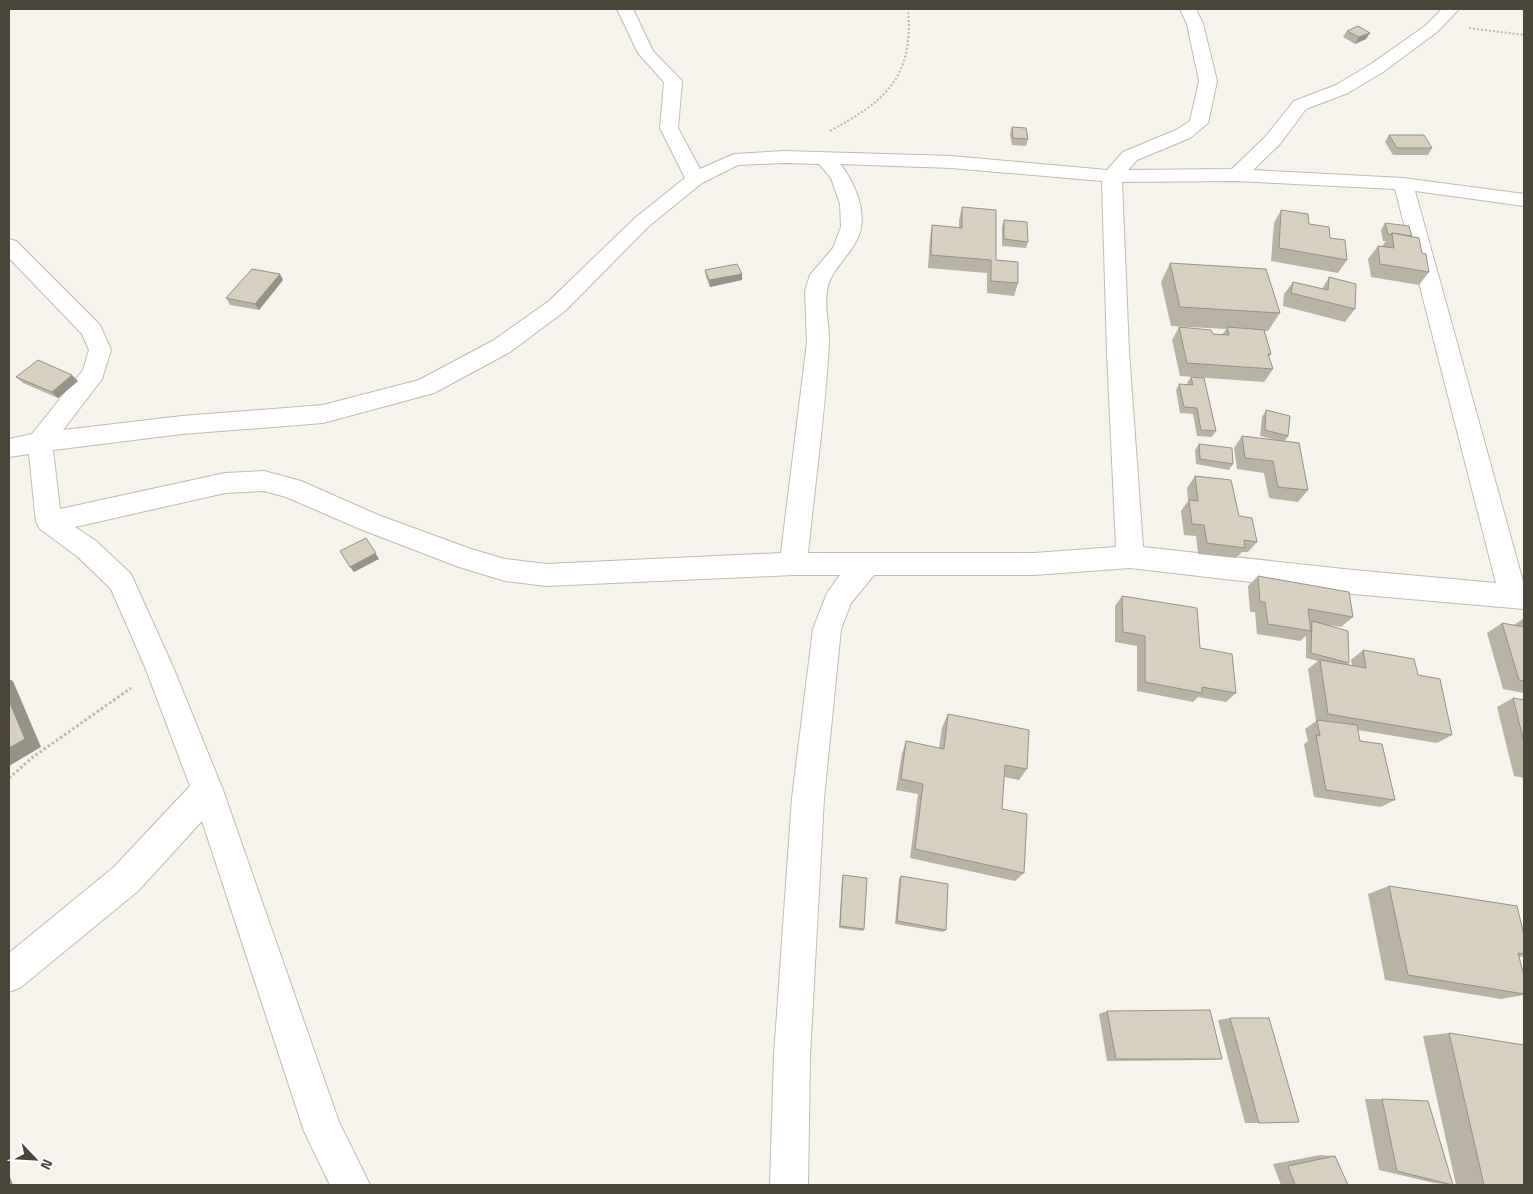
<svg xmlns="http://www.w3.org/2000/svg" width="1533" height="1194" viewBox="0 0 1533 1194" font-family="'Titillium Web',sans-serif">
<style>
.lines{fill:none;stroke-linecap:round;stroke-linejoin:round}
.street-casing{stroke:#c1bcae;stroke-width:2}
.path-far1{stroke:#c2b99f;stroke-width:2;stroke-dasharray:2 2;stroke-linecap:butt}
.path{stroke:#c2b99f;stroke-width:3;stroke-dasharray:2.5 2.5;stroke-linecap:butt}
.street{fill:#fff;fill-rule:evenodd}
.wall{fill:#b9b3a6}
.shaded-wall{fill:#969287}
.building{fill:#d7d0c1;stroke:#969287}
</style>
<rect width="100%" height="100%" fill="#f5f3eb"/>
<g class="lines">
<defs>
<path id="street" d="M617,9H633L653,51L682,81L678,128L700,169L734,154L784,151L951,156L1107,170L1123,152L1176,130L1190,121L1199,81L1187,24L1180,9H1196L1203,24L1217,81L1208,123L1190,138L1137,160L1128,170L1232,169L1266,136L1294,101L1336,85L1371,64L1425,26L1442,9H1459L1437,32L1383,72L1348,93L1306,109L1280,144L1253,170L1403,178L1524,194V206L1415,191L1524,585V609L1353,594L1130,568L1034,575H874L851,603L841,629L824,798L810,1056L808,1185H770L774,1056L792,798L813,629L827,593L840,575H793L546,586L505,581L459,567L360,529L286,497L264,491L225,493L75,527L96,541L131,574L173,667L223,790L339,1122L370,1185H330L304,1131L202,821L138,891L21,987L9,992V953L114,867L190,786L145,667L111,589L78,557L40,529L36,522L29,454L9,457V439L32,434L83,370L89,350L82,334L9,258V239L16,241L100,325L111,350L102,379L63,430L182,416L323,405L419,380L494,340L549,301L635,218L685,178L660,128L664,82L638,53ZM784,163L819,164L831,178L840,204L841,227L833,248L810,275L805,291L807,342L781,553L546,564L505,559L471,549L378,515L301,481L264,471L225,473L60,509L53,450L182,434L323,423L434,393L510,352L565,311L649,226L702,183L738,165ZM840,164L951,168L1102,181L1107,352L1116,547L1034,553H808C815,483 825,414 829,344C830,326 824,308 827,291C830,267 856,253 861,228C865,206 853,180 840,164ZM1237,181L1395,189L1496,583L1353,570L1143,547L1129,352L1122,182Z"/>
</defs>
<use href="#street" class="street-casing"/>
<g class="path-far1">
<polyline points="1469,28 1524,35"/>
<path d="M830,131C885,101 914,78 908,9"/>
</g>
<polyline class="path" points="9,778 33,757 131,688"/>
<use href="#street" class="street"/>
</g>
<g class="wall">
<polygon points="1347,31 1366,39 1355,44 1343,37"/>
<polygon points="1012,127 1028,139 1026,146 1012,145 1010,134"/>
<polygon points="1389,135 1432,148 1428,155 1393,155 1385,142"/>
<polygon points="962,207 996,260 1018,283 1014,296 987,293 987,273 928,268 930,238 932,225 959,228 959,220"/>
<polygon points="1281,210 1309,224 1330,238 1347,260 1338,273 1271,261 1274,223"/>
<polygon points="1004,220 1028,242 1026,248 1002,246 1002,227"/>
<polygon points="1385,223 1412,236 1422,253 1429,272 1419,285 1371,277 1368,259 1378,246 1382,246 1386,241 1383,241 1381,230"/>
<polygon points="1170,263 1280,313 1268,331 1265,331 1271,354 1269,357 1273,369 1264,382 1180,376 1172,340 1179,327 1213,334 1222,335 1226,329 1171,326 1161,282"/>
<polygon points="705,270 742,280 710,287 706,277"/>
<polygon points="1329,277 1355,309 1345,322 1283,306 1284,294 1293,282 1322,289"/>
<polygon points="283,280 259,310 230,305 226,298"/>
<polygon points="16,377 78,381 58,398 23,383"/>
<polygon points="1191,377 1216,431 1212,437 1197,436 1193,414 1180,413 1176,390 1179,384 1188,385 1187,383"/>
<polygon points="1266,410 1288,436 1284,442 1308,490 1298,502 1269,498 1264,473 1237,469 1234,448 1242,436 1280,441 1260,436 1262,417"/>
<polygon points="1199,444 1233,464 1229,470 1196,464 1195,450"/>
<polygon points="1195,476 1239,516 1257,542 1248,552 1242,552 1236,558 1198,554 1196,536 1184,535 1181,511 1188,501 1187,488"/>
<polygon points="1258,576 1353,617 1341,627 1320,624 1349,663 1347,664 1352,665 1351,660 1363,650 1418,675 1452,735 1437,743 1358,730 1360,741 1395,800 1381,807 1314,797 1304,744 1308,741 1305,729 1316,721 1308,669 1318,661 1306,658 1306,636 1300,641 1257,634 1255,612 1250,612 1248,586"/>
<polygon points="1122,596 1200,648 1236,693 1226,702 1198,697 1193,702 1137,691 1137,646 1115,642 1115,606"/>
<polygon points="1524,618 1524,693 1503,689 1487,633 1502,623 1514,625"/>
<polygon points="1513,698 1524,700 1524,778 1514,776 1497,707"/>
<polygon points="948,714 1027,769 1019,780 1004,777 1002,809 1024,873 1015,881 910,858 918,794 896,790 902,753 906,741 939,748 942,727"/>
<polygon points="843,875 864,929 863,931 839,928 842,878"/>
<polygon points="901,876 946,930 943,932 895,924 899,879"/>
<polygon points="1389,886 1524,935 1524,956 1519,957 1524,976 1524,995 1501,999 1385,980 1368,894"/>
<polygon points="1107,1011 1222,1059 1210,1060 1107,1061 1099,1014"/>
<polygon points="1230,1018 1259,1123 1245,1123 1218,1020"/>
<polygon points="1449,1033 1524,1185 1456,1185 1423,1036"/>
<polygon points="1365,1099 1382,1099 1453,1185 1434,1183 1379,1170"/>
<polygon points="1320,1155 1335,1156 1348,1185 1281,1185 1273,1164"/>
</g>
<g class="shaded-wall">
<polygon points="1370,33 1366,39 1355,44 1359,37"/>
<polygon points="280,274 283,280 259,310 255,304"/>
<polygon points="742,274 742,280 710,287 709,280"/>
<polygon points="72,375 78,381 58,398 52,392"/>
<polygon points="366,538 379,559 354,572 350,567"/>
<polygon points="9,679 13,681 41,747 9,766"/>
<polygon points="9,1174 13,1185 9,1185"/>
</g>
<g class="building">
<polygon points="1358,26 1370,33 1359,37 1347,31"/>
<polygon points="1012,127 1026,128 1028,139 1013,138"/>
<polygon points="1389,135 1424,135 1432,148 1397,148"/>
<polygon points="962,207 996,210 996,260 1018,262 1018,283 991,281 991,260 931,255 932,225 962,228"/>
<polygon points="1281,210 1308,214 1309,224 1329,227 1330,238 1345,240 1347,260 1279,248"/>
<polygon points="1004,220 1027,222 1028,242 1004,239"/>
<polygon points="1385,223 1409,226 1412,236 1392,233 1391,235 1388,234"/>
<polygon points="1392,233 1419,238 1422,253 1426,254 1429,272 1380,264 1378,246 1394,248"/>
<polygon points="1170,263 1266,269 1280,313 1180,307"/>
<polygon points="737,264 742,274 709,280 705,270"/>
<polygon points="252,269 280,274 255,304 226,298"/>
<polygon points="1329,277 1356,284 1355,309 1291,293 1293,282 1328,290"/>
<polygon points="1179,327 1211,330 1213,334 1229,335 1227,327 1264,330 1271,354 1268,354 1273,369 1187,363"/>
<polygon points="38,360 72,375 52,392 16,377"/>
<polygon points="1191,377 1204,378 1216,431 1201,430 1197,408 1184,407 1179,384 1193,385"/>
<polygon points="1266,410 1290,416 1288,436 1265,430"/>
<polygon points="1242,436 1299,443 1308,490 1278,487 1273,461 1245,458"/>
<polygon points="1199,444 1232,448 1233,464 1200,459"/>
<polygon points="1195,476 1231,480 1239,516 1252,518 1257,542 1244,540 1245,548 1207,543 1204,525 1192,524 1189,500 1198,501"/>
<polygon points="366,538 376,553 350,567 340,551"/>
<polygon points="1258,576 1349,592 1353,617 1308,609 1311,631 1268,624 1265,602 1260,602"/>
<polygon points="1122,596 1197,608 1200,648 1232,654 1236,693 1202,687 1202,693 1145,682 1145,636 1123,632"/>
<polygon points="1312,621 1348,631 1349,663 1311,653"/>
<polygon points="1502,623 1524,627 1524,681 1519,680"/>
<polygon points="1363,650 1414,659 1418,675 1440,679 1452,735 1328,714 1320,660 1366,668"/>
<polygon points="1513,698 1524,700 1524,742"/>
<polygon points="9,701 25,739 9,748"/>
<polygon points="948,714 1029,730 1027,769 1005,765 1002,809 1027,814 1024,873 915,849 923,784 901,779 906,741 944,749"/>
<polygon points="1317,720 1357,725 1360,741 1382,744 1395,800 1326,790 1316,735 1320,736"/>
<polygon points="843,875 867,878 864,929 840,926"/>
<polygon points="901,876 948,884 946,930 897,921"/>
<polygon points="1389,886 1517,906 1524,935 1524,954 1518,953 1524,976 1524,994 1408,975"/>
<polygon points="1210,1010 1222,1059 1116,1059 1107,1011"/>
<polygon points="1230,1018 1269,1018 1299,1122 1259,1123"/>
<polygon points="1449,1033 1524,1045 1524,1185 1484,1185"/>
<polygon points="1382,1099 1428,1101 1453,1185 1397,1171"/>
<polygon points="1335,1156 1348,1185 1295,1185 1288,1166"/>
</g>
<rect width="1533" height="1194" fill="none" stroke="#4a4539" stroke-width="20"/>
<g transform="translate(35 1159) rotate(115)" stroke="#ffffff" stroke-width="4" paint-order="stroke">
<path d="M0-4L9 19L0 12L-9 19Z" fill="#4a4539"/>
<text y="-8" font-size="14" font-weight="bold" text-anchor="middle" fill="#4a4539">N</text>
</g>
</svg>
